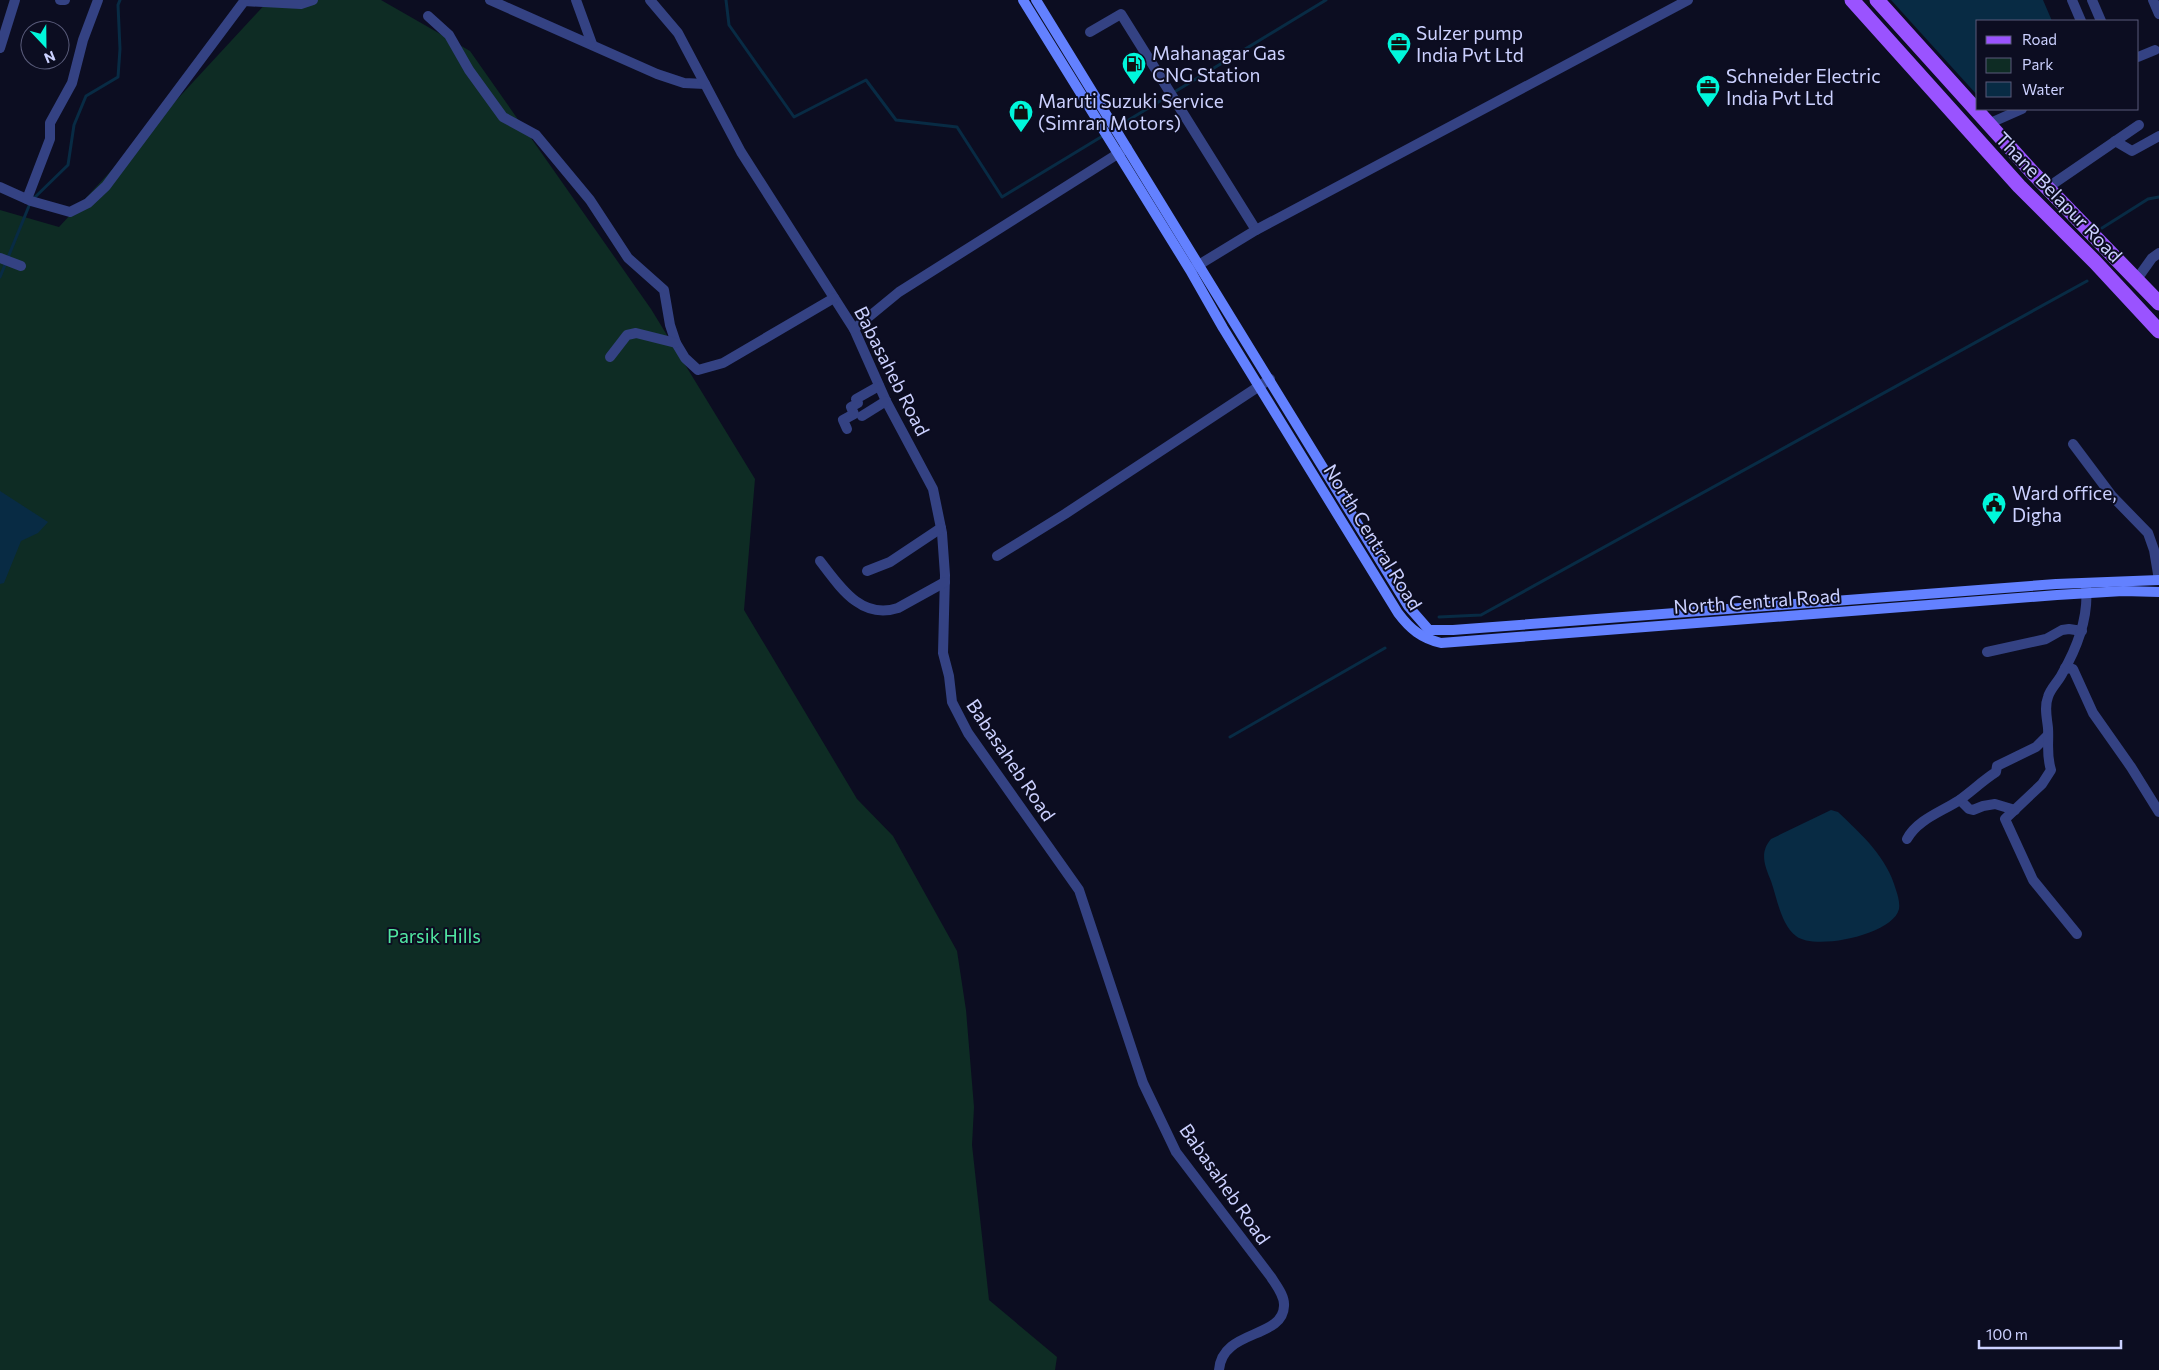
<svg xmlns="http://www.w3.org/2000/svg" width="2159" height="1370" viewBox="0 0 2159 1370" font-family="Commissioner,sans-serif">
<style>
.green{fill:#0e2c24}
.water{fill:#082b44}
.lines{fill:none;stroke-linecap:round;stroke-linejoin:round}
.stream{stroke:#082b44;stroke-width:3}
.street{stroke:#344283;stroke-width:10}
.secondary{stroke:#6381ff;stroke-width:10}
.primary{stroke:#9a53ff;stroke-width:15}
.labels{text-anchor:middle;stroke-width:4;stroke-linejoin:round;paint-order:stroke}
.poi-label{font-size:19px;fill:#ccd1ff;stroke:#0c0d21;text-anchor:start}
.street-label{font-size:19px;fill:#ccd1ff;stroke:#0c0d21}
.park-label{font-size:19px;fill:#51e6a1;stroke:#0c0d21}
</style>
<rect width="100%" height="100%" fill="#0c0d21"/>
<polygon class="green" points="269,0 381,0 470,51 651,309 755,479 744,610 857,799 893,836 957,951 966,1010 974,1107 972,1145 989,1300 1057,1357 1055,1370 0,1370 0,210 59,227"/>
<g class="water">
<polygon points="1891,0 2043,0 2052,21 1978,21 1978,96"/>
<polygon points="0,491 48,522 38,533 21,541 4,583 0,584"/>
<path d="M1831,810L1838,812C1862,835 1887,857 1896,890C1898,896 1900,903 1899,909C1893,935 1814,951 1796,936C1781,925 1777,898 1771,881C1765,866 1759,853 1771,839Z"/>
</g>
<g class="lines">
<g class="stream">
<polyline points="726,0 729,25 794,117 866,80 896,120 957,127 1002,197 1101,137"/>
<polyline points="1176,91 1326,0"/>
<polyline points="1122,124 1160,101"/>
<polyline points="2102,228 2148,199 2159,197"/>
<polyline points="0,277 31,201 68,165 74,125 86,96 118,77 120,49 118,5 120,0"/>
<polyline points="1439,617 1481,615 2087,281"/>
<polyline points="1230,737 1385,648"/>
</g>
<g class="street">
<polyline points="60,0 65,0"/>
<polyline points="490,0 657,74 684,83 705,84"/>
<polyline points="576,0 592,44"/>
<path d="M650,0L678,33L741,152L854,329L886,401L933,489L942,533L945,575L943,653L949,676L952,702L968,733L1079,890L1143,1083L1176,1152L1271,1277C1276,1285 1285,1296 1284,1306C1283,1339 1222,1329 1219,1370"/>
<polyline points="2072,0 2081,21"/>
<polyline points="2092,0 2101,21"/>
<polyline points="2153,0 2159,14"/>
<polyline points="244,1 301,4 313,0"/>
<polyline points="428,16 449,35 469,70 503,117 536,135 590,200 628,258 664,290 670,325 676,343 685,358 698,370 723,363 834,298"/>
<polyline points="1090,32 1121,14 1256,230"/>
<polyline points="0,48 15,0"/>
<polyline points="2138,57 2155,50"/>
<polyline points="1988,124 2022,109"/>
<polyline points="2115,141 2132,151 2159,136"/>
<polyline points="0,187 31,201 70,212 88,203 106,186 245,0"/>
<polyline points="2047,188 2139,125"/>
<polyline points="27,199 50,139 50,123 72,83 83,40 98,0"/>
<polyline points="0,258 21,266"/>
<polyline points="1192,269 1256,230 1688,0"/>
<polyline points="2137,279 2152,258 2159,253"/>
<polyline points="854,329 899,292 1127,148"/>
<polyline points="610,357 627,335 636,333 676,343"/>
<polyline points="862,416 886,401"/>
<polyline points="847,429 843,420 854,414 851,407 858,403 856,399 879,386"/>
<polyline points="2073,444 2112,496 2148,533 2154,550 2159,580"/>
<polyline points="997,556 1065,514 1270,379"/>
<path d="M820,561C840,587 861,620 898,608L945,582"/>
<polyline points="867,571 890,562 941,528"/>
<polyline points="1987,652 2046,639 2062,630 2069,629 2082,631"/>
<polyline points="2065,668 2073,669 2093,713 2131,767 2159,812"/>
<polyline points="1960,800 1969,809 1973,810 1983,806 1995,804 2015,810"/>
<path d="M1907,839C1917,820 1941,812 1958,801C1971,792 1982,781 1996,772L1997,766L2036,747L2048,735"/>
<path d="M2077,934L2033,880L2005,819L2042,784L2051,770C2046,754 2049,743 2048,728C2047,718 2044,707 2048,697C2050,689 2058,682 2062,674C2077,648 2089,617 2086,586"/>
</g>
<g class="secondary">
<path d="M1023,0L1190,270L1223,328L1398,613C1410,629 1421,638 1441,643L2057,595L2123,591L2159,592"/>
<polyline points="1036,0 1408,606 1429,630 1453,630 2056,584 2159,580"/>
</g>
<g class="primary">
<polyline points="1852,0 2019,186 2095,262 2159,331"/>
<polyline points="1877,0 2033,173 2159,303"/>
</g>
</g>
<defs>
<symbol id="office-pin" viewBox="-11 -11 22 30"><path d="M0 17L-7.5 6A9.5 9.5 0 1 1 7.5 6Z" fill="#00f7db" stroke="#0c0d21"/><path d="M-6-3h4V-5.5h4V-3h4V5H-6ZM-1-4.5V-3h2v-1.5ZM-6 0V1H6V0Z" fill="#111"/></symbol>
<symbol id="fuel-pin" viewBox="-11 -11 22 30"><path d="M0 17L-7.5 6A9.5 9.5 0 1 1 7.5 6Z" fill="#00f7db" stroke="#0c0d21"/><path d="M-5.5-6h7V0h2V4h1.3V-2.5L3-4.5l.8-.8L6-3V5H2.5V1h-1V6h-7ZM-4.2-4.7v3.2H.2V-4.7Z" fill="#111"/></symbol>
<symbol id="shop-pin" viewBox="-11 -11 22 30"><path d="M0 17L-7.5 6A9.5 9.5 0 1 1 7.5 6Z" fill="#00f7db" stroke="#0c0d21"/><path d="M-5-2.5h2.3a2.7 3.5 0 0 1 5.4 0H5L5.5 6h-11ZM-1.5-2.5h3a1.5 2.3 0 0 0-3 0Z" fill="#111"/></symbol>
<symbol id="civic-pin" viewBox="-11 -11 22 30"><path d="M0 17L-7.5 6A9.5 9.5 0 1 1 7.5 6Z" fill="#00f7db" stroke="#0c0d21"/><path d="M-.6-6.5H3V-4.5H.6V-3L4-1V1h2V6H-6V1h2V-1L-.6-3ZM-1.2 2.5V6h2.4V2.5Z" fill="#111"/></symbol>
</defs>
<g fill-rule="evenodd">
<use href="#office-pin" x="1385" y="30" width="28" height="38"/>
<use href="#fuel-pin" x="1120" y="50" width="28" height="38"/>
<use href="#office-pin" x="1694" y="73" width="28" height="38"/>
<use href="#shop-pin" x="1007" y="98" width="28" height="38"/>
<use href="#civic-pin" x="1980" y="490" width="28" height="38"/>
</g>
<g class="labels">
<g class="poi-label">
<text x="1416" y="40">Sulzer pump<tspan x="1416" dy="22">India Pvt Ltd</tspan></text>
<text x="1152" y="60">Mahanagar Gas<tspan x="1152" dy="22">CNG Station</tspan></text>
<text x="1726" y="83">Schneider Electric<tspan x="1726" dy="22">India Pvt Ltd</tspan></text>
<text x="1038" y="108">Maruti Suzuki Service<tspan x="1038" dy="22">(Simran Motors)</tspan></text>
<text x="2012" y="500">Ward office,<tspan x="2012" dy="22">Digha</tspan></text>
</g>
<g class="street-label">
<text transform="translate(2059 197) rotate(46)" y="7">Thane Belapur Road</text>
<text transform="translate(892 371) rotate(63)" y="7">Babasaheb Road</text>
<text transform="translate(1373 537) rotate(58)" y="7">North Central Road</text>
<text transform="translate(1757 601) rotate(-4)" y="7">North Central Road</text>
<text transform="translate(1011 760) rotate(56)" y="7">Babasaheb Road</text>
<text transform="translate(1225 1184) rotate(55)" y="7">Babasaheb Road</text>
</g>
<g class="park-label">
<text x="434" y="943">Parsik Hills</text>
</g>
</g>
<rect x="1976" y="20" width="162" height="90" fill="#0c0d21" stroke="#595b7a"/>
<rect x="1986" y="36" width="25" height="8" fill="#9a53ff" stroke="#595b7a"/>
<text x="2022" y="45" font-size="15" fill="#ccd1ff">Road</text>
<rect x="1986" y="58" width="25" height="15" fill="#0e2c24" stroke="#595b7a"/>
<text x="2022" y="70" font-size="15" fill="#ccd1ff">Park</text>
<rect x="1986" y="82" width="25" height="15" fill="#082b44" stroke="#595b7a"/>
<text x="2022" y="95" font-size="15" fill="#ccd1ff">Water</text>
<g transform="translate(45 45) rotate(158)"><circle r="24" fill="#0c0d21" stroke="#595b7a"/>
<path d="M0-4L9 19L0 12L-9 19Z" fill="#00f7db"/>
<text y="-8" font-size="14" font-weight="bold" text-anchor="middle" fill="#ccd1ff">N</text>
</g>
<path d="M1979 1340v8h142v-8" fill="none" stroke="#ccd1ff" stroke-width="2.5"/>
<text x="1986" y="1340" font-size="15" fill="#ccd1ff" stroke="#0c0d21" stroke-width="4" paint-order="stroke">100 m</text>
</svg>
